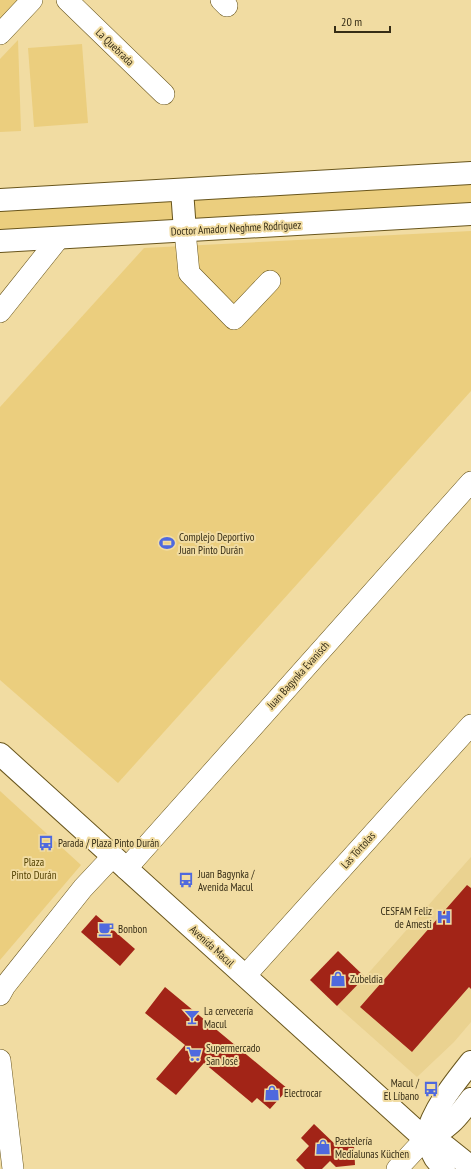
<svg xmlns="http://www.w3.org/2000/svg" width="471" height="1169" viewBox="0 0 471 1169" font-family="'PT Sans Narrow',sans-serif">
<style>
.built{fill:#ead290}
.green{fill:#ebce7e}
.building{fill:#a22417}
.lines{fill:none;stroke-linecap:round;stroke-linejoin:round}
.minor-casing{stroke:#69561d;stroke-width:22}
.major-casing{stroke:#69561d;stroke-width:24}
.minor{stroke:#fff;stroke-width:21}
.major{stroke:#fff;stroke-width:22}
.labels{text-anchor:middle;stroke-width:4;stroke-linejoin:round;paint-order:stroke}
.street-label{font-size:11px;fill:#362d16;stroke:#f1dca2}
.poi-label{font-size:11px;fill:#362d16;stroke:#f1dca2;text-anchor:start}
.park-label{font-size:11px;fill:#554304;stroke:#f1dca2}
</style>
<rect width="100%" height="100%" fill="#f1dca2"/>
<polygon class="built" points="471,857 471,1022 454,1042 417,1077 337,1006 365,977"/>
<g class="green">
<polygon points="0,0 18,0 0,20"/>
<polygon points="18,40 21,131 0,132 0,59"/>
<polygon points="82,44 88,123 34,127 28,48"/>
<polygon points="471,182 471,206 0,232 0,209"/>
<polygon points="471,231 471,391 118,783 0,680 0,407 144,248"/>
<polygon points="0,791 81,865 0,960"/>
</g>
<g class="building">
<polygon points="467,885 471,888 471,989 469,987 412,1052 360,1007"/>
<polygon points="96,915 135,949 120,966 81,932"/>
<polygon points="338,951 365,977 337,1006 310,980"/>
<polygon points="165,987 288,1089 270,1109 257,1098 252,1103 204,1063 176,1095 156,1079 185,1045 145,1013"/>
<polygon points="314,1124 338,1147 354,1146 355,1165 336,1167 330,1161 322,1169 305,1169 296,1160 309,1146 301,1138"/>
</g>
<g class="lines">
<defs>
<g id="minor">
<polyline points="67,0 164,94"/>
<polyline points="221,0 227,6"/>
<polyline points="0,34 32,0"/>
<polyline points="185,231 189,273 234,319 270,281"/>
<polyline points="0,312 59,238"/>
<polyline points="126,869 471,482"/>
<polyline points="245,976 471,725"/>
<polyline points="0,995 5,986 83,888 113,856"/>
<polyline points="0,1060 13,1169"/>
<polyline points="397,1169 425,1139"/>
</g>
<g id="major">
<polyline points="182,190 185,231"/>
<polyline points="0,200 471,173"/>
<polyline points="0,241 471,214"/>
<polyline points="0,754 425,1139 435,1158 444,1169"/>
<path d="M425,1139C434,1108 452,1086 471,1062"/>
<path d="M425,1139C448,1129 456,1119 471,1099"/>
<polyline points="425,1139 446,1147 471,1167"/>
</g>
</defs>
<use href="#minor" class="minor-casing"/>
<use href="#major" class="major-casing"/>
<use href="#minor" class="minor"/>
<use href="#major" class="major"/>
</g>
<defs>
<symbol id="stadium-bare" viewBox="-9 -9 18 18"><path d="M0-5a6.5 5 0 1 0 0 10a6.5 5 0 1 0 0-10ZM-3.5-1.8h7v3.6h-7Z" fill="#4f69de" stroke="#f1dca2" stroke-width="2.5" paint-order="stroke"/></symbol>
<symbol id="bus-bare" viewBox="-9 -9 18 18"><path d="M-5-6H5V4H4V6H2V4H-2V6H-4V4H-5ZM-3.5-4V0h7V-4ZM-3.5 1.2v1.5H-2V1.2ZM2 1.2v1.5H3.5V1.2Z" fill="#4f69de" stroke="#f1dca2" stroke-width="2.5" paint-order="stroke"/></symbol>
<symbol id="hospital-bare" viewBox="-9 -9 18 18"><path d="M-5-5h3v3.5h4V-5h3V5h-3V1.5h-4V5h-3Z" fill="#4f69de" stroke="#f1dca2" stroke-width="2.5" paint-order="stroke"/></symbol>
<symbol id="cafe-bare" viewBox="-9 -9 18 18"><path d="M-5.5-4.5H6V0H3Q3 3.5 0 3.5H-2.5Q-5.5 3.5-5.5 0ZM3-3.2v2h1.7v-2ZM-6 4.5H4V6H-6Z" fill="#4f69de" stroke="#f1dca2" stroke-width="2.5" paint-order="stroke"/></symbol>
<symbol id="shop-bare" viewBox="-9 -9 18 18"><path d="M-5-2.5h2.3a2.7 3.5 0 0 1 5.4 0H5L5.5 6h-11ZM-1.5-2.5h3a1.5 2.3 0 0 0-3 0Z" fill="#4f69de" stroke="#f1dca2" stroke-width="2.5" paint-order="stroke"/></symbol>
<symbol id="bar-bare" viewBox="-9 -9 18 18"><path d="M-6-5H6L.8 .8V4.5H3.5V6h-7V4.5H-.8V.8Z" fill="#4f69de" stroke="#f1dca2" stroke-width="2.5" paint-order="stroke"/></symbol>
<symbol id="supermarket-bare" viewBox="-9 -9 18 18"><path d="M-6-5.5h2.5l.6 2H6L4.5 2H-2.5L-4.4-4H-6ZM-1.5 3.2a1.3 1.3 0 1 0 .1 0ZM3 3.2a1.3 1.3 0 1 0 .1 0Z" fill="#4f69de" stroke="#f1dca2" stroke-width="2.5" paint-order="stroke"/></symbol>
</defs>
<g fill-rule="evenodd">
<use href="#stadium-bare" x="156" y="532" width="22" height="22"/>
<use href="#bus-bare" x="35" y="832" width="22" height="22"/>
<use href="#bus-bare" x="175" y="869" width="22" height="22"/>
<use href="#hospital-bare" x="433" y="906" width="22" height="22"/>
<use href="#cafe-bare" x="95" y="918" width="22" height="22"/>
<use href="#shop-bare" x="327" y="968" width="22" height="22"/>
<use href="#bar-bare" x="181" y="1006" width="22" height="22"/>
<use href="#supermarket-bare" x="183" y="1043" width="22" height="22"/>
<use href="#bus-bare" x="420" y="1078" width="22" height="22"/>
<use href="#shop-bare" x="261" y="1082" width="22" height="22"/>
<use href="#shop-bare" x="312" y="1136" width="22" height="22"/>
</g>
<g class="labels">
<g class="street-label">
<text transform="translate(115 47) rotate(44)" y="4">La Quebrada</text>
<text transform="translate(236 228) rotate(-3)" y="4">Doctor Amador Neghme Rodríguez</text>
<text transform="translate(298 675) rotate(-48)" y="4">Juan Bagynka Evanisch</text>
<text transform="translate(358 850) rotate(-48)" y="4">Las Tórtolas</text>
<text transform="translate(212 946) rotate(42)" y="4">Avenida Macul</text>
</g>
<g class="poi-label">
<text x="179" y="541">Complejo Deportivo<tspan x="179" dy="13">Juan Pinto Durán</tspan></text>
<text x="58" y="847">Parada / Plaza Pinto Durán</text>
<text x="198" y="878">Juan Bagynka /<tspan x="198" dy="13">Avenida Macul</tspan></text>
<text x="432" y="915" text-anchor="end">CESFAM Feliz<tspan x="432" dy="13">de Amesti</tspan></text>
<text x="118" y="933">Bonbon</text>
<text x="350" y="983">Zubeldia</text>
<text x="204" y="1015">La cervecería<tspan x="204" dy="13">Macul</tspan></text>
<text x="206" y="1052">Supermercado<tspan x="206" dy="13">San José</tspan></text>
<text x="419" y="1087" text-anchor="end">Macul /<tspan x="419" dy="13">El Líbano</tspan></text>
<text x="284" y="1097">Electrocar</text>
<text x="335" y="1145">Pastelería<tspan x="335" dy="13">Medialunas Küchen</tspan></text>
</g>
<g class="park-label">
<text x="34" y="866">Plaza<tspan x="34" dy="13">Pinto Durán</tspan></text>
</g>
</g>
<path d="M335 26v6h55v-6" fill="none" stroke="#362d16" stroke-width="2"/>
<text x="341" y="26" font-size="12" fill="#362d16" stroke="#f1dca2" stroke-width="3" paint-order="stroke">20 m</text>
</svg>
